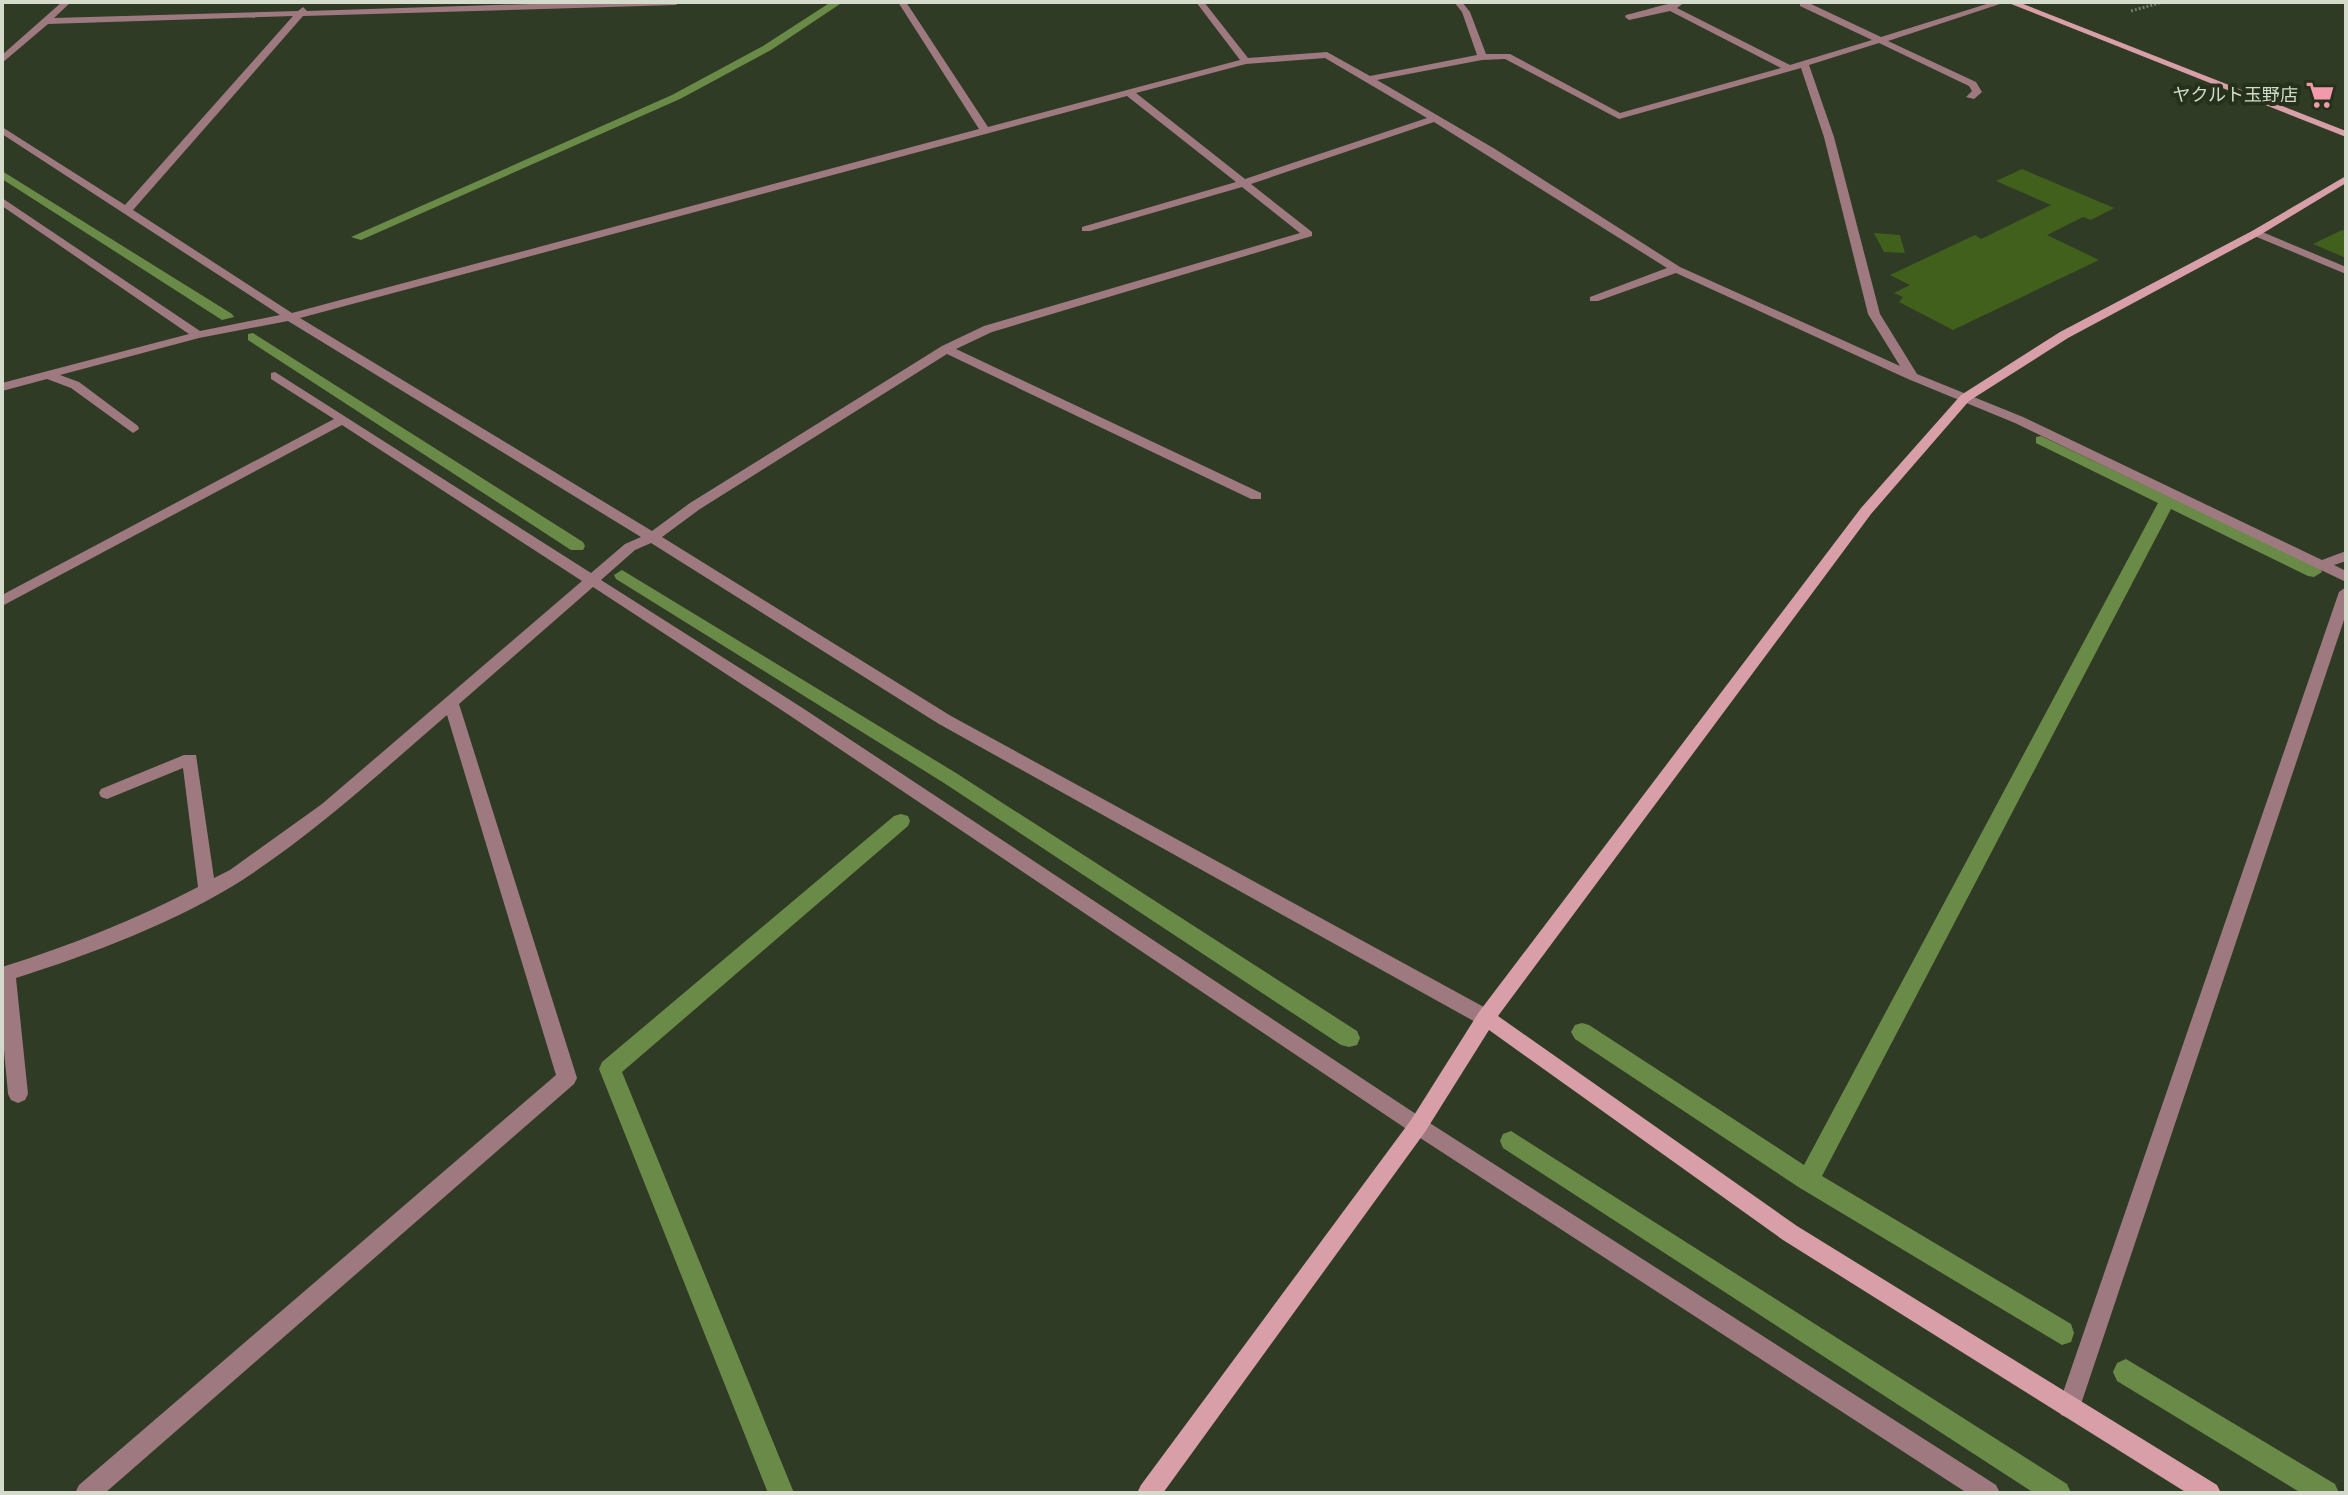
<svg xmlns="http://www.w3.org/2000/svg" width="2348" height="1495" viewBox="0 0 2348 1495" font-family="'Public Sans','Noto Sans JP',sans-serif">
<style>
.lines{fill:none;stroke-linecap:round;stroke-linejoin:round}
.stream{fill:#6a8b48;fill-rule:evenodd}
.building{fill:#40601c}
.path{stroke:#727c69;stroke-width:3;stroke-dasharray:2 2;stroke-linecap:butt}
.street{fill:#9e7a80;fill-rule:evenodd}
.secondary{fill:#d89fa9;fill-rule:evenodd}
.labels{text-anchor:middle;stroke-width:8;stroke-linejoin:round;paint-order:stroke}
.far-poi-label{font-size:18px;fill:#d4dbcd;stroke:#25311b;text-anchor:end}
</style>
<rect width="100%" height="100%" fill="#2f3b24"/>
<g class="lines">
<g class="stream">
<polygon points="831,2 843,2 771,50 680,99 361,240 351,237 672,95 763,46"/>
<polygon points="2,171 232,314 234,317 222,320 2,179"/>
<polygon points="253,333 583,542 585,546 583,550 571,550 248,340 248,334"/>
<polygon points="2041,436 2320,568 2322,572 2314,577 2308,576 2171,509 1822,1176 2071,1324 2074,1333 2071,1342 2062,1345 1800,1188 1575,1039 1571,1032 1575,1025 1582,1023 1589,1025 1804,1165 2158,503 2036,443 2036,437"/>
<polygon points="622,570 956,773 1357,1031 1360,1038 1357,1045 1349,1047 1341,1045 944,783 616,579 614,575"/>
<polygon points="901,814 908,816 910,821 908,826 622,1072 794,1493 768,1493 599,1069 602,1062 894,816"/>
<polygon points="1511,1131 2067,1484 2071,1493 2034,1493 1503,1148 1500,1141 1503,1134"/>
<polygon points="2126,1359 2335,1484 2339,1493 2301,1493 2117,1381 2113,1372 2117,1363"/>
</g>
</g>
<g class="building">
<polygon points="2022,169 2114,208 2091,220 2083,217 2047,235 2099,260 1953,330 1899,302 1903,297 1894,293 1910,285 1890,275 1975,235 1981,239 2051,205 1996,181"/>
<polygon points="2342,230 2346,231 2346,258 2313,244"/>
<polygon points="1874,233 1900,235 1905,253 1884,252"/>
</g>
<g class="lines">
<polyline class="path" points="2131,11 2163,2"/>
<g class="street">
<path d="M62,2H71L54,18L298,11L303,7L307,11L591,2H680L676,5L303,16L133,210L292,313L979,129L898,2H906L988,127L1240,60L1196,2H1204L1248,58L1327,52L1370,76L1477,55L1462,12L1454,2H1462L1470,12L1486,54H1510L1620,113L1781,68L1670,11L1629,20L1625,17L1626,15C1644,11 1668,2 1685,2L1677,8L1790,65L1872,40L1800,6V2H1814L1811,4L1881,37L1993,2H2006L1888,41L1976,82L1982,92L1974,99L1966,97L1972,91L1969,86L1879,43L1809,65L1834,137L1880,314L1917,374L2023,417L2322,560L2346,551V561L2334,565L2346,571V582L2015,423L1908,379L1676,273L1598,301H1590V297L1667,268L1434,122L1251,184L1312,232V236L992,332L956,349L1261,493V499H1251L947,354L700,509L662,537L951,716L1493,1012L1495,1018L1493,1024L1486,1026L1479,1024L939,724L651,543L635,550L601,580L801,707L1425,1120L1996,1485L2000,1493H1967L1411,1132L789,715L593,587L459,704L577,1078L574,1084L105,1493H75L79,1485L556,1075L447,715C381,772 317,831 244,879C179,921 89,955 16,978L28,1094L25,1100L18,1103L11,1100L8,1094L2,1028V967C69,946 135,920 198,887L183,768L107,799L101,797L99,793L101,789L184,755H196L214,878L230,870L322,804L582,581L342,425L2,606V595L334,419L271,379V373L275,372L591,573L625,544L641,537L288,321L199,338L60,375L79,382L138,426L139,429L133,433L71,388L47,379L2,391V383L189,334L2,206V198L200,331L280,315L2,134V127L125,205L293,16L48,24L2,63V55ZM1325,58L1427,118L1245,179L1136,93L1246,64ZM1505,59L1619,119L1801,68L1824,137L1868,314L1900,366L1680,267L1495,149L1377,80L1482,60ZM1127,96L1236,182L1082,227V231H1090L1242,187L1300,233L984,326L942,346L690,503L652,531L300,318Z"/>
<polygon points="2252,231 2260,231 2346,267 2346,274 2252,235"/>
<polygon points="2346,587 2346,614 2080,1407 2077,1415 2069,1418 2061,1415 2058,1407 2339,592"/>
</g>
<g class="secondary">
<polygon points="2006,2 2018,2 2346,131 2346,137"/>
<polygon points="2346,176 2346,183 2260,235 2068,338 1969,401 1871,514 1498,1016 1797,1226 2217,1485 2221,1493 2187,1493 1783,1240 1489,1030 1425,1132 1163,1493 1137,1493 1141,1485 1411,1120 1479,1012 1861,508 1961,395 2060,332 2252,231"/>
</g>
</g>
<defs>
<symbol id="supermarket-bare" viewBox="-9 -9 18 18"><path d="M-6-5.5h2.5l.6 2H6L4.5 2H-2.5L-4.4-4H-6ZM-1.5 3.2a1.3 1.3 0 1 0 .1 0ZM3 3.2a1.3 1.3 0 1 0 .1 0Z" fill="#f29aac" stroke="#25311b" stroke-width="2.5" paint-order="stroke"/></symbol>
</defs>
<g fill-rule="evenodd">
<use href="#supermarket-bare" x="2300" y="75" width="40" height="40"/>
</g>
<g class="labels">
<g class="far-poi-label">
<text x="2298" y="101">ヤクルト玉野店</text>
</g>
</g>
<rect width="2348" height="1495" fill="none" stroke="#d4dbcd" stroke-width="8"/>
</svg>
